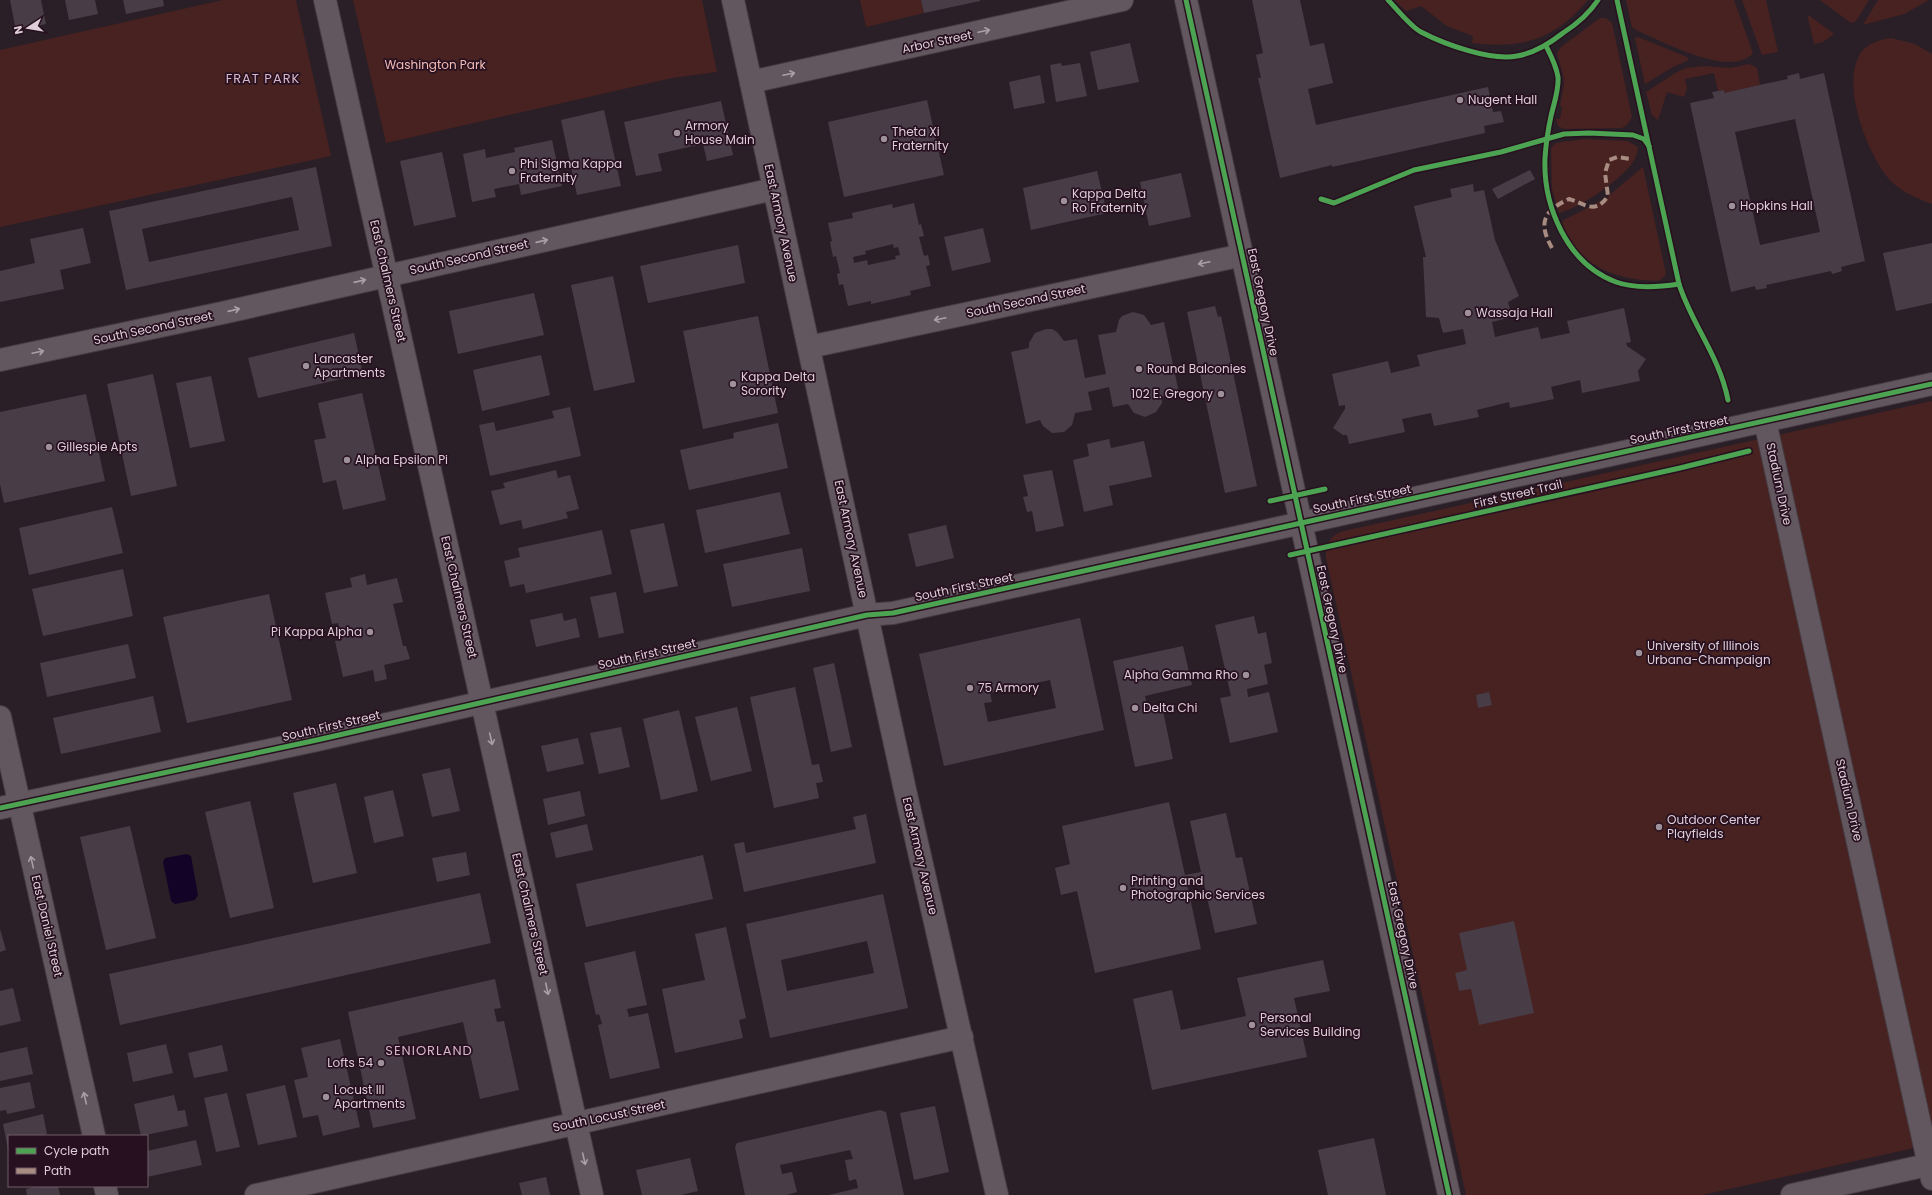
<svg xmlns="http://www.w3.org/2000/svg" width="1932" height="1195" viewBox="0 0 1932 1195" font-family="Poppins,sans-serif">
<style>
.green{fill:#472220}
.water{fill:#120327}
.building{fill:#483c47;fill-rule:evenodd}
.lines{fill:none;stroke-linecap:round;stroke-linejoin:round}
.street-casing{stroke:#473c44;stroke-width:24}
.secondary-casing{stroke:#473c44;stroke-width:24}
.street{stroke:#62575e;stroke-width:22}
.secondary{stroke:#62575e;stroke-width:22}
.quiet{stroke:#a88b81;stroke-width:4;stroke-dasharray:8 4;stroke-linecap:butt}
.cycleway-casing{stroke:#27101f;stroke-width:8}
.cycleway{stroke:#4ca352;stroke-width:5}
.oneway{stroke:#ac9ea7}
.poi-dot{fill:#9f919a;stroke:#27101f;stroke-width:1.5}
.labels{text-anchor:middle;stroke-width:3.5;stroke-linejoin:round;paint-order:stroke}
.street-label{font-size:12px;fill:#deced8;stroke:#27101f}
.park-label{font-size:12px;fill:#f4bbb5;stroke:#27101f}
.poi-label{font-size:12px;fill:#deced8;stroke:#27101f;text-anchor:start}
.neighbourhood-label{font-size:13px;letter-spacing:1px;fill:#d6b6ca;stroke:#27101f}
</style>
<rect width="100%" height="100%" fill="#2b1f27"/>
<g class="green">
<polygon points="223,0 296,0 331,156 0,227 0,50"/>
<polygon points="353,0 702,0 717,72 672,78 386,143"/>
<polygon points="860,0 921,0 924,13 866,27"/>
<path d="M1394,0H1588C1554,40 1523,49 1472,43L1473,36L1447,26L1421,6L1406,11Z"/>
<path d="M1626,0H1734L1753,53C1731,79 1662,41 1636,30L1632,27Z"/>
<polygon points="1742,0 1766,0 1778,52 1762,55"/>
<polygon points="1820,0 1869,0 1856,21 1851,23"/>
<polygon points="1878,0 1929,0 1904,14 1863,25"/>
<polygon points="1807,14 1834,34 1823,42 1814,44"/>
<polygon points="1600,18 1606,18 1612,23 1632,117 1628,124 1622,128 1564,129 1558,126 1556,119 1560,119 1562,107 1560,106 1564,84 1563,75 1557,53 1561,47"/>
<polygon points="1638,37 1687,57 1689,60 1673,67 1645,84 1635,38"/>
<path d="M1891,38L1915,44L1932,54V204C1916,198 1899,191 1888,178C1867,152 1841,86 1860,54C1867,43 1879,40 1891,38Z"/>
<polygon points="1750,64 1757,68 1760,85 1724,93 1723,90 1718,91 1714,73 1685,79 1687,88 1684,97 1667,92 1658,120 1652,115 1646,92 1677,72 1686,68 1704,66 1730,68"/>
<path d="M1584,139L1627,141L1638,147C1637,152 1636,158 1633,162C1621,180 1580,208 1559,213L1552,189L1551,148L1556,143Z"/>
<path d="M1643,167L1666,274L1662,279L1657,281C1614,279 1579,267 1562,223L1564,220L1606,198Z"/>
<path d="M1932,401V1144L1702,1195H1466L1326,558C1325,544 1330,535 1344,531Z"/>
</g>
<polygon class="water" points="187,854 191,856 198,895 195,900 175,904 171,901 163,862 165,858"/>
<g class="building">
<polygon points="10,0 41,0 46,24 16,31"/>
<polygon points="65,0 95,0 98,14 69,20"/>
<polygon points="123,0 163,0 164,6 126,14"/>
<polygon points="921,0 980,0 980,1 924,13"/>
<polygon points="1252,0 1300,0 1310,46 1324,43 1333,83 1308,89 1316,125 1488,87 1493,112 1501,111 1504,122 1484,126 1485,133 1332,167 1332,165 1280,178 1258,78 1261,78 1256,55 1263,53"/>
<polygon points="1130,43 1139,82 1098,90 1090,52"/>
<polygon points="1061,63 1062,66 1080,63 1087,96 1056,102 1050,65"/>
<path d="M1799,73L1800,79L1824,73L1865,261L1841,267L1842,271L1832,274L1831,271L1766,285L1767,288L1756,290L1755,286L1731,292L1690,103L1714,98L1712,92L1724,90V93L1764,84L1788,79L1787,76ZM1795,119L1820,232L1760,245L1735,132Z"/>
<polygon points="1040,75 1045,103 1014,109 1009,82"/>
<polygon points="927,100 944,175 844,197 828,122"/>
<polygon points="721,101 733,155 707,161 703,144 689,147 658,154 662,171 636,176 624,122"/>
<polygon points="604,110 621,186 577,195 561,120"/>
<polygon points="552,140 562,186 521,195 519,184 494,189 496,197 472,202 463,154 485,149 486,158 515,152 514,148"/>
<polygon points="442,152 456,217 414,226 400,161"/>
<path d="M316,167L332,246L126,290L109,211ZM292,197L299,230L149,262L142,229Z"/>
<polygon points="1530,170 1535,179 1498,199 1492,189"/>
<polygon points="1097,171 1107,213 1031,230 1023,188"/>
<polygon points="1181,173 1191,217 1149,226 1140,182"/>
<polygon points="1473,184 1474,192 1484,190 1495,240 1519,296 1508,302 1512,317 1492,322 1495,337 1538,327 1541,339 1570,333 1567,321 1624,308 1631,342 1626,343 1627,346 1646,359 1638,371 1640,381 1582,393 1580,380 1551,387 1554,399 1510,408 1509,402 1477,410 1479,417 1434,426 1431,413 1402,419 1405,432 1349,444 1347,435 1343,435 1333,428 1345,409 1345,405 1339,406 1332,374 1388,361 1391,373 1420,366 1417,355 1466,344 1463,329 1443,333 1439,318 1426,317 1423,257 1426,257 1414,206 1452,197 1450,189"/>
<path d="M914,203L919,225L921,224L924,236L919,237L924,256L928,255L930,265L926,266L931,286L910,291L911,295L871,304V301L848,306L843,284L839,285L837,274L840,273L836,256L833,257L830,242L832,241L828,223L853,218L852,213L892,204L893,208ZM893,244L894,248L898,247L900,255L895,256L896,259L868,265L867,260L854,263L853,257L866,254L865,251Z"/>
<polygon points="83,228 91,263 60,270 64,289 0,302 0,271 35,263 30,239"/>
<polygon points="983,228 991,262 952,271 944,237"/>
<polygon points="1932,243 1932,303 1896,311 1883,253"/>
<polygon points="738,245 745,283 648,303 640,266"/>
<polygon points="613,276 635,382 594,391 571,285"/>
<polygon points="534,293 544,335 458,354 449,311"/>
<polygon points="1215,306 1218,317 1221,316 1257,486 1225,493 1187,312"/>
<polygon points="1133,312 1144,315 1151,325 1164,322 1179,393 1162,397 1162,403 1156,412 1145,417 1134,413 1128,404 1113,407 1109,387 1088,392 1092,410 1075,413 1072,425 1064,432 1052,433 1043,426 1040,420 1026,424 1011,352 1029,348 1029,343 1035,333 1046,329 1052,329 1057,332 1064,341 1077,339 1085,378 1106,374 1098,335 1116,332 1119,320 1122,316"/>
<polygon points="758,316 778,413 703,429 683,331"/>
<polygon points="354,333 363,374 258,398 248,358"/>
<polygon points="541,355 550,395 482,411 473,370"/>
<polygon points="153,374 177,486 131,496 107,384"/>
<polygon points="211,376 225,441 190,448 176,383"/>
<polygon points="362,393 386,500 343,510 336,480 323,483 314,440 326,438 318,403"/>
<polygon points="86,394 105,481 4,503 0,484 0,412"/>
<polygon points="570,407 581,456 490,476 479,425 494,422 496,431 554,418 552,411"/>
<polygon points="778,423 788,468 689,490 680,450 734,438 733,433"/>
<polygon points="1109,439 1111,448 1144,441 1152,477 1109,486 1113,505 1084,512 1073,460 1089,456 1087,444"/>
<polygon points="556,470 558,478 570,475 579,509 566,512 568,518 523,529 521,520 500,525 491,491 505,488 503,483"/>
<polygon points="1052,470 1064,526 1036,532 1032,511 1027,512 1023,497 1028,496 1023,475"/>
<polygon points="780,492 790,534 705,553 696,510"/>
<polygon points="112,507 123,553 29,575 19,528"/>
<polygon points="664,523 678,586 644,593 630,530"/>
<polygon points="946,525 954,558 916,567 908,534"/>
<polygon points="602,530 612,574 526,593 524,584 510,587 504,561 520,557 518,548"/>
<polygon points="802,548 810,591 732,607 723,564"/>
<polygon points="123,569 133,616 43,636 32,589"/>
<polygon points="365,574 367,585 397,578 403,602 393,604 403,646 406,646 410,659 384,665 387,679 375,682 373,670 343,677 335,641 341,640 338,623 332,624 325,593 352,587 350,578"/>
<polygon points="616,592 624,633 599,638 590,597"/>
<polygon points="269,594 292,700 187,723 163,617"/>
<polygon points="562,613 564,621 576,618 580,637 536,647 530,620"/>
<polygon points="1254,616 1258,634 1266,632 1272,663 1264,665 1268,684 1247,689 1248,697 1269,692 1278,732 1230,743 1220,698 1231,696 1215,625"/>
<path d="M1080,618L1104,730L944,766L919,654ZM1050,680L1056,708L988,722L984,703L992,702L990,693Z"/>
<polygon points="128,644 136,678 47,697 40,663"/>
<polygon points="1183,646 1192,685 1145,696 1148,709 1162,706 1173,759 1135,767 1113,661"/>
<polygon points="834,663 852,747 831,752 813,668"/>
<polygon points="795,687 812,765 819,764 823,782 816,783 819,798 774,808 750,697"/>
<polygon points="1489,692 1492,705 1478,708 1476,695"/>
<polygon points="153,696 161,732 61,754 53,718"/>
<polygon points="737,707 752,771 711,781 695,717"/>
<polygon points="679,710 698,791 661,800 643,719"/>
<polygon points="621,727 630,767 599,774 590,733"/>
<polygon points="578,738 584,764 547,772 541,746"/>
<polygon points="450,768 460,811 432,817 422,774"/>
<polygon points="336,783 357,873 313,883 293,793"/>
<polygon points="393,790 404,836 374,843 364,797"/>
<polygon points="580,791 585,816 548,825 543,799"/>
<polygon points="250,801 274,908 230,918 205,812"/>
<polygon points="1169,802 1185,875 1201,872 1190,821 1226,813 1236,858 1242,857 1257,924 1215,933 1203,880 1187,884 1201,949 1095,973 1077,891 1061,895 1055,868 1070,864 1062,826"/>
<polygon points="866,814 876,863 744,892 734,844 744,842 746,853 856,829 853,817"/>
<polygon points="587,824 593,850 556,858 550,833"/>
<polygon points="130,826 156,938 106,950 80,837"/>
<polygon points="466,852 470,875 437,882 432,858"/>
<polygon points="703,855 713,899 586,927 576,884"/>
<polygon points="480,893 491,943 120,1025 109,974"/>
<path d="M883,894L908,1008L770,1038L746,924ZM867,941L874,973L787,991L781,960Z"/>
<polygon points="1514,921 1534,1013 1479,1025 1471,989 1459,991 1457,981 1455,973 1467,970 1459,933"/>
<polygon points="726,927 746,1018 739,1020 743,1038 675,1053 662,989 705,980 695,934"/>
<polygon points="0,929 6,950 0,952"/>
<polygon points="635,951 647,1005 627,1009 629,1017 648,1013 660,1068 610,1079 598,1025 602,1024 599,1014 596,1015 584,963"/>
<polygon points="1323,960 1330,991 1294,998 1307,1057 1152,1090 1133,999 1172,990 1181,1030 1246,1016 1237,978"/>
<polygon points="495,979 501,1008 494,1009 497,1022 504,1021 519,1090 480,1099 463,1022 398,1037 416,1119 373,1128 348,1012"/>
<polygon points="13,988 21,1021 0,1026 0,991"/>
<polygon points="340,1039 360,1127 323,1136 318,1115 303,1118 294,1080 308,1077 301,1048"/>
<polygon points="166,1044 173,1073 133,1082 127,1053"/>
<polygon points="222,1045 228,1071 194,1078 188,1053"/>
<polygon points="27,1047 33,1074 0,1081 0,1053"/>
<polygon points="30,1082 35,1108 7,1114 6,1110 0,1111 0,1088"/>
<polygon points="285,1085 297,1137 258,1145 246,1094"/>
<polygon points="227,1093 240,1147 216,1152 204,1098"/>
<polygon points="174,1095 178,1111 185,1110 188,1126 141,1136 134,1104"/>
<polygon points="935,1106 949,1172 914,1180 900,1113"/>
<polygon points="880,1110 886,1112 904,1195 829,1195 858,1188 856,1179 849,1181 845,1160 853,1159 850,1150 780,1165 782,1174 792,1172 797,1192 787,1195 745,1195 735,1147 737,1143"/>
<polygon points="43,1114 47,1134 42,1136 9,1136 8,1149 3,1124"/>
<polygon points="1374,1138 1386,1195 1328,1195 1318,1150"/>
<polygon points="196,1140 202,1165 147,1177 147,1151"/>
<polygon points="690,1158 698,1191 681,1195 642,1195 636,1170"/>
<polygon points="546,1177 550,1195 522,1195 519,1183"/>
<polygon points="38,1186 58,1186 60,1195 27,1195 26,1189"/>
</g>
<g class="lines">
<defs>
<g id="street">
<polyline points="325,0 592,1195"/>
<polyline points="733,0 905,790 997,1195"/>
<polyline points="751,82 1122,0"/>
<polyline points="809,347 1243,255"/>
<polyline points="0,360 222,313 774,189"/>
<polyline points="1301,523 1449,1195"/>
<polyline points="0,717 94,1136"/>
<polyline points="105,1186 107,1195"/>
<polyline points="256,1195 962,1037"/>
<polyline points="1792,1195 1932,1164"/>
</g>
<g id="secondary">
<polyline points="1186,0 1301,523"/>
<polyline points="1765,421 1932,1179"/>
<polyline points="0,808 317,740 867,615 893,613 1932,384"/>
</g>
</defs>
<use href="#street" class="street-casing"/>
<use href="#secondary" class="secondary-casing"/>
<use href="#street" class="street"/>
<use href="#secondary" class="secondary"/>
<path class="quiet" d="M1552,248C1538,223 1543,211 1569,199C1586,204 1595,215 1608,196L1605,173L1609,160L1617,157L1630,159"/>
<defs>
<g id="cycleway">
<polyline points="1186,0 1449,1195"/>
<path d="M1388,0C1397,9 1410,26 1421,32C1444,44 1490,61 1517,56C1535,53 1549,44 1563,33C1577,24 1589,14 1598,0"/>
<path d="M1617,0L1679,284C1692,325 1719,355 1728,400"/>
<path d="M1546,46C1551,56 1556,65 1558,77C1559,90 1554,103 1551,116C1548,130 1546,143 1545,158C1543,206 1567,264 1616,282C1635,289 1659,287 1679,284"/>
<polyline points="1321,199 1334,203 1414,170 1501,152 1564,134 1589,133 1633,135 1644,139 1649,146"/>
<polyline points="1270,501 1325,489"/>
<polyline points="1290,555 1680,468 1749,451"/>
<polyline points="0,808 317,740 867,615 893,613 1932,384"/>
</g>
</defs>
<use href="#cycleway" class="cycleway-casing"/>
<use href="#cycleway" class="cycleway"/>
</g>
<defs><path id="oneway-shaft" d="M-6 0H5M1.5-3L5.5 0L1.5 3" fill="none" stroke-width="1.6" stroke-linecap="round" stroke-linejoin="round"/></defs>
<g class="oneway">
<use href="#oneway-shaft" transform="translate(984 31) rotate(-12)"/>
<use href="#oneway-shaft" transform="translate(789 74) rotate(-12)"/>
<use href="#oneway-shaft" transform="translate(542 241) rotate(-13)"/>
<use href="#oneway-shaft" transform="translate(1204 263) rotate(168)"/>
<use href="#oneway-shaft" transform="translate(360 281) rotate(-13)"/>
<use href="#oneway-shaft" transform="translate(234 310) rotate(-13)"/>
<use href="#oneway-shaft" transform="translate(940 319) rotate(168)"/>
<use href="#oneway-shaft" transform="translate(38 352) rotate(-12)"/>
<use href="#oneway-shaft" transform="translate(491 739) rotate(77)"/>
<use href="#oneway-shaft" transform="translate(32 862) rotate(-103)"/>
<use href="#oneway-shaft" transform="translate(547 989) rotate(78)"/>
<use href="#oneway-shaft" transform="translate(85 1098) rotate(-103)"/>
<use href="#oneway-shaft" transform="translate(584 1159) rotate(77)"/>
</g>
<g class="poi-dot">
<circle cx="1460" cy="100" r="4"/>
<circle cx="677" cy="133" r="4"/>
<circle cx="884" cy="139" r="4"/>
<circle cx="512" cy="171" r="4"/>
<circle cx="1064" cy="201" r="4"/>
<circle cx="1732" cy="206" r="4"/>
<circle cx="1468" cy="313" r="4"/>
<circle cx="306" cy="366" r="4"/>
<circle cx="1139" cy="369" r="4"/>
<circle cx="733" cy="384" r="4"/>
<circle cx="1221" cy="394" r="4"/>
<circle cx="49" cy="447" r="4"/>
<circle cx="347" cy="460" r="4"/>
<circle cx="370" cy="632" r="4"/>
<circle cx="1639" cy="653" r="4"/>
<circle cx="1246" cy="675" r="4"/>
<circle cx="970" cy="688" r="4"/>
<circle cx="1135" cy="708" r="4"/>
<circle cx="1659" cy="827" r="4"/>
<circle cx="1123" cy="888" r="4"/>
<circle cx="1252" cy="1025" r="4"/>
<circle cx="381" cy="1063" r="4"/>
<circle cx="326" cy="1097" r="4"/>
</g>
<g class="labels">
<g class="street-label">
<text transform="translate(937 42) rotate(-12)" y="4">Arbor Street</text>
<text transform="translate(781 223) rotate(78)" y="4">East Armory Avenue</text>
<text transform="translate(469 257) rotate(-13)" y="4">South Second Street</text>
<text transform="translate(388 281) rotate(77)" y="4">East Chalmers Street</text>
<text transform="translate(1026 301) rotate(-12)" y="4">South Second Street</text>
<text transform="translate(1263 302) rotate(78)" y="4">East Gregory Drive</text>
<text transform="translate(153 328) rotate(-12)" y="4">South Second Street</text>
<text transform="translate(1679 430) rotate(-12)" y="4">South First Street</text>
<text transform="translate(1779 484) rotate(78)" y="4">Stadium Drive</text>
<text transform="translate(1518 494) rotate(-13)" y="4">First Street Trail</text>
<text transform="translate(1362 499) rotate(-12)" y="4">South First Street</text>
<text transform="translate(851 539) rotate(78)" y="4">East Armory Avenue</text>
<text transform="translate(964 587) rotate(-12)" y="4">South First Street</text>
<text transform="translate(459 597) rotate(77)" y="4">East Chalmers Street</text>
<text transform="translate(1332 619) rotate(78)" y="4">East Gregory Drive</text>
<text transform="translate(647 654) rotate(-13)" y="4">South First Street</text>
<text transform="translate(331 726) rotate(-13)" y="4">South First Street</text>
<text transform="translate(1849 800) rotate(77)" y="4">Stadium Drive</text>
<text transform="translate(920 856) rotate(77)" y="4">East Armory Avenue</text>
<text transform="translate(530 914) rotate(77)" y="4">East Chalmers Street</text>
<text transform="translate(47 926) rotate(77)" y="4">East Daniel Street</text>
<text transform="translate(1403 935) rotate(78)" y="4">East Gregory Drive</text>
<text transform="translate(609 1116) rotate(-12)" y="4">South Locust Street</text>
</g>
<g class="park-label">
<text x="435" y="69">Washington Park</text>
</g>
<g class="poi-label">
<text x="1468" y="104">Nugent Hall</text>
<text x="685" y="130">Armory<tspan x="685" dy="14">House Main</tspan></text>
<text x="892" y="136">Theta Xi<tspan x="892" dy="14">Fraternity</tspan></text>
<text x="520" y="168">Phi Sigma Kappa<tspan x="520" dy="14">Fraternity</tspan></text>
<text x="1072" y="198">Kappa Delta<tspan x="1072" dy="14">Ro Fraternity</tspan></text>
<text x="1740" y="210">Hopkins Hall</text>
<text x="1476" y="317">Wassaja Hall</text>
<text x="314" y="363">Lancaster<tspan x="314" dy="14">Apartments</tspan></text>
<text x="1147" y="373">Round Balconies</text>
<text x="741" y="381">Kappa Delta<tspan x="741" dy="14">Sorority</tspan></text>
<text x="1213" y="398" text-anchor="end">102 E. Gregory</text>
<text x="57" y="451">Gillespie Apts</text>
<text x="355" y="464">Alpha Epsilon Pi</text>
<text x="362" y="636" text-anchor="end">Pi Kappa Alpha</text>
<text x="1647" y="650">University of Illinois<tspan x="1647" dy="14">Urbana-Champaign</tspan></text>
<text x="1238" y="679" text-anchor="end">Alpha Gamma Rho</text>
<text x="978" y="692">75 Armory</text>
<text x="1143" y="712">Delta Chi</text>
<text x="1667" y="824">Outdoor Center<tspan x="1667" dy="14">Playfields</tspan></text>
<text x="1131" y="885">Printing and<tspan x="1131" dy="14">Photographic Services</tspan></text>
<text x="1260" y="1022">Personal<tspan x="1260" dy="14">Services Building</tspan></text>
<text x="373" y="1067" text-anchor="end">Lofts 54</text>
<text x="334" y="1094">Locust III<tspan x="334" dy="14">Apartments</tspan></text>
</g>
<g class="neighbourhood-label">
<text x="263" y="83">FRAT PARK</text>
<text x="429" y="1055">SENIORLAND</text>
</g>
</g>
<rect x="8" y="1135" width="140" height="52" fill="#27101f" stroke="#705c69"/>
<rect x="16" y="1148" width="20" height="6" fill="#4ca352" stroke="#705c69"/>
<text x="44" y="1155" font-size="12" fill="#deced8">Cycle path</text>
<rect x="16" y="1168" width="20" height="6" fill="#a88b81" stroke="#705c69"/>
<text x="44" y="1175" font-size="12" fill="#deced8">Path</text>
<g transform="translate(28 28) rotate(258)" stroke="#27101f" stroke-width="3" paint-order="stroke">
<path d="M0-3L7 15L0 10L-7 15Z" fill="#deced8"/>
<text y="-6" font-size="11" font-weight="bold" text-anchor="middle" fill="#deced8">N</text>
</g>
</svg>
